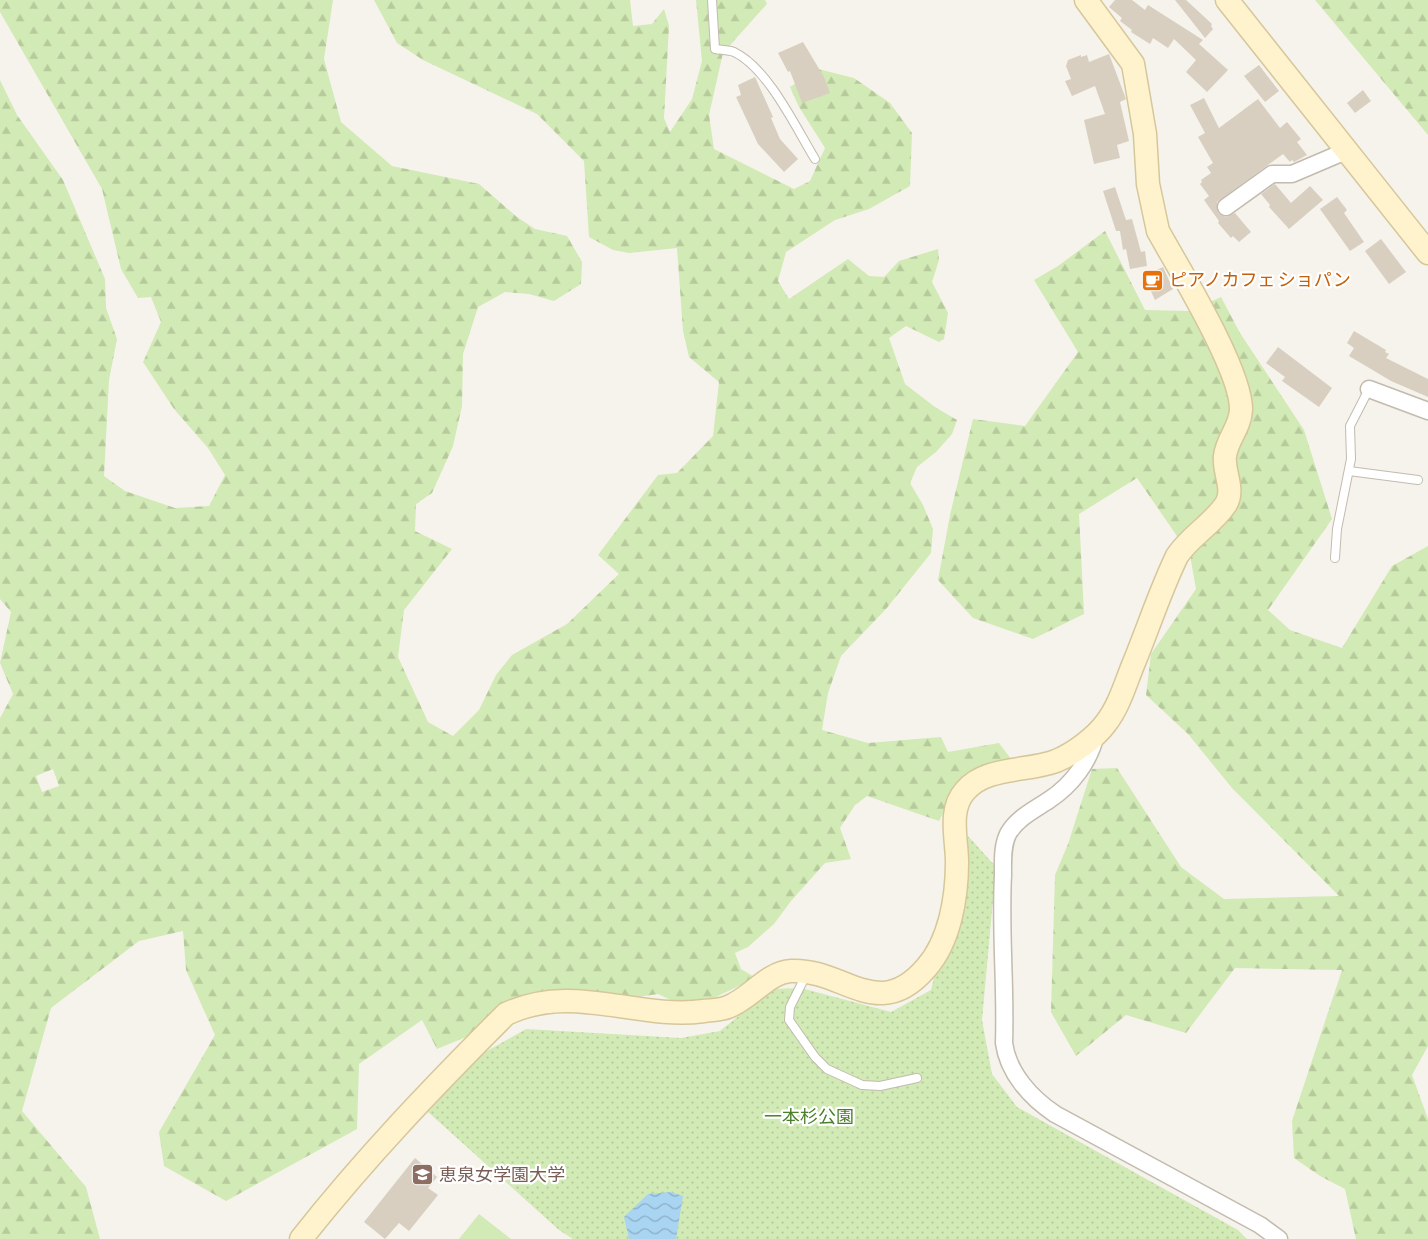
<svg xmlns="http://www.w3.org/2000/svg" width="1428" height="1239" viewBox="0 0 1428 1239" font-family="'Asap Condensed','Noto Sans JP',sans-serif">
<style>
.grass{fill:#d2eab5}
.forest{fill:url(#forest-firs);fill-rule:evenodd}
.park{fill:url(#park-dots)}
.water{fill:url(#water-waves)}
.building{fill:#d8cfc1}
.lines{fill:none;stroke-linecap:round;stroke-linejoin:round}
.lane-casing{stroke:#c2bbae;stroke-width:10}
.street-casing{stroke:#c2bbae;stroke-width:19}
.secondary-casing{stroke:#d6c79b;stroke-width:25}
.lane{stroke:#fff;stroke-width:8}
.street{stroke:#fff;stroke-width:16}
.secondary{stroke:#fff3cd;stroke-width:22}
.labels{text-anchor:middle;stroke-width:4.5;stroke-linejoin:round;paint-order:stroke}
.food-label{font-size:18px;fill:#c56008;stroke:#fff;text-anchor:start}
.park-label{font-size:18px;fill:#4a7f2a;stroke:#fff}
.education-label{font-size:18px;fill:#785e54;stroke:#fff;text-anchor:start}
</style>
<defs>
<pattern id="forest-firs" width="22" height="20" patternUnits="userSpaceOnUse" patternTransform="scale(1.25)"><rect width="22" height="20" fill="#d2eab5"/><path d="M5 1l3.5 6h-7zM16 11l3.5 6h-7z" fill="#b6ca9c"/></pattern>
<pattern id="park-dots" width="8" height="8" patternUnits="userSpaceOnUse" patternTransform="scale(1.25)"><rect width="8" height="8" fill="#d2eab5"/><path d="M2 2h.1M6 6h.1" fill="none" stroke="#b6ca9c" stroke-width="1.8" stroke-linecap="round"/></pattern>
<pattern id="water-waves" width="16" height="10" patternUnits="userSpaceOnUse" patternTransform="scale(1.25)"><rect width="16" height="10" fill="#a9d4f2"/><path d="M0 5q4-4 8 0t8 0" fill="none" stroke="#8caec5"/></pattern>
</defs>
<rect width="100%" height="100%" fill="#f6f3ec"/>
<polygon class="grass" points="479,1214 511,1239 459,1239"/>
<g class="forest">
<path d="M0,0H333L324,59L341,122L392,166L479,184L517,217L535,229L567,236L582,262L581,284L554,301L529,294L505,292L478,307L463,354L462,406L453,446L432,493L416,504L415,531L452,549L404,610L398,657L428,722L453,736L479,710L496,675L512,655L567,624L619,574L598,555L658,475L677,473L713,436L719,382L689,357L683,331L677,248L629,253L613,250L589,237L584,161L537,114L423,60L397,43L374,0H630L633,26L652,24L664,9L669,26L664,118L670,132L692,99L702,61L696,0H765L767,4L723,53L709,115L714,149L794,189L810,181L825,148L799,107L790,87L818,69L854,78L890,103L912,133L910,186L869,209L835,220L786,252L778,281L789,299L848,259L869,276L884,277L899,261L938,249L939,260L932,282L948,313L944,339L939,342L906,326L889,338L905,384L935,407L957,420L952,434L936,452L917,467L910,483L923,505L933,529L931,553L886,609L841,656L828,693L822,730L868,743L941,737L948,752L999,743L1011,759L962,777L939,821L867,796L855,805L840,828L851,859L825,863L791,901L774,924L748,947L735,953L741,969L756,978L690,1009L658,994L618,1000L565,996L437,1049L422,1020L359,1064L357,1129L226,1201L164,1166L159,1132L215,1035L186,970L183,931L139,941L51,1008L22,1111L86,1187L100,1239H0V718L13,694L0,663L11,612L0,599V80L17,115L63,180L105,279L106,308L117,339L109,380L104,476L125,491L175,508L209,506L225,475L208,448L174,409L143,362L161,322L151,297L138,298L121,269L102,189L0,12ZM53,769L59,786L42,792L36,776Z"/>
<polygon points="1315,0 1428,0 1428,135"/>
<polygon points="1105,231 1145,310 1190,311 1221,297 1240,333 1304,430 1332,519 1268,610 1290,630 1342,648 1392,566 1428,546 1428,1046 1412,1075 1428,1119 1428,1239 1356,1239 1345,1189 1320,1176 1294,1158 1292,1121 1342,970 1235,968 1186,1033 1126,1015 1076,1056 1051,1012 1055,875 1068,844 1092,769 1117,768 1181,867 1224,899 1339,896 1232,788 1188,734 1146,695 1151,654 1196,589 1190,555 1137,478 1079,514 1084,614 1033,639 973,618 938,580 950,515 973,419 1025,426 1078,352 1034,280 1058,266"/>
</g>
<polygon class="park" points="968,836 996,867 982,1020 992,1074 1017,1107 1238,1230 1247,1239 573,1239 559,1230 428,1112 480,1055 526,1029 681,1038 720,1031 772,989 801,988 891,1012 931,990"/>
<polygon class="water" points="671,1192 683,1196 676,1239 629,1239 624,1217 648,1194"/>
<g class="building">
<polygon points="1115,0 1132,0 1145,10 1148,5 1203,40 1199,44 1228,70 1207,92 1186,72 1196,60 1174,39 1168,48 1153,38 1150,44 1131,32 1132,30 1120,21 1122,18 1109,7"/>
<polygon points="1175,0 1186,0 1212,24 1211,26 1213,29 1205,38"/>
<polygon points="803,42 824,77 830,93 802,103 790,71 788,72 778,53"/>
<polygon points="1109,54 1126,99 1120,102 1129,141 1117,145 1120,158 1094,164 1084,120 1105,114 1095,86 1072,96 1065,81 1071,79 1066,66 1068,60 1081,55 1081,57 1087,55 1089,62"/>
<polygon points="1259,65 1279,91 1265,102 1244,76"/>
<polygon points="755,77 773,117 771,118 780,139 798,159 784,172 758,144 736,97 741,95 738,85"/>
<polygon points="1363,90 1371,101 1355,113 1347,103"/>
<polygon points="1204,98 1219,128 1258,99 1280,128 1287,122 1301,139 1297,142 1307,155 1294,162 1292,160 1290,162 1283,154 1217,202 1218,213 1226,217 1235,213 1251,232 1239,242 1233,236 1231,238 1218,223 1219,221 1204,200 1209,196 1200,184 1202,182 1201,180 1211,173 1207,167 1213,163 1198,137 1205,133 1190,105"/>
<polygon points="1275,184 1291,203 1310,186 1323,200 1289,229 1269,207 1270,205 1261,194"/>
<polygon points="1115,187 1126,220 1132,219 1141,252 1145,251 1147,266 1130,269 1126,249 1123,250 1120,231 1116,231 1103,191"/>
<polygon points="1337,197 1347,210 1344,213 1364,242 1350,251 1320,209"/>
<polygon points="1381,239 1406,272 1389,284 1365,251"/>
<polygon points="1163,267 1173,289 1155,300 1144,276"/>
<polygon points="1354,331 1386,350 1385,352 1389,354 1386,358 1428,379 1428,397 1391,381 1349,356 1354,348 1347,343"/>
<polygon points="1278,347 1332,388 1319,407 1282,381 1285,377 1266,363"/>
<polygon points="415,1158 437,1177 428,1188 438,1195 409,1231 399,1223 385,1239 364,1222"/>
</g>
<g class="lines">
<defs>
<g id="lane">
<path d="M712,0L715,49C721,50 729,50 734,52C768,68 796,128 815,159"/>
<polyline points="1349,471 1418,480"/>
<polyline points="1335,558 1337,529 1351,459 1350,426 1369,389"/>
<polyline points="806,975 790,1007 789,1020 815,1057 827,1069 862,1085 880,1086 917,1078"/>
</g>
<g id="street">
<polyline points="1226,207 1272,174 1292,174 1346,151"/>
<polyline points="1369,389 1428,411"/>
<path d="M1096,734C1090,761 1072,785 1049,800C1034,810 1017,818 1008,834C1002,846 1003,862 1003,875C1000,932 1006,987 1004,1043C1008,1073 1031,1098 1055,1114L1260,1225L1279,1239"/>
</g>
<g id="secondary">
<polyline points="1227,0 1428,253"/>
<path d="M301,1239C365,1158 433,1087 506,1014C573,982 636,1020 704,1011C712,1010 721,1010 728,1007C750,999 768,972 791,971C843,968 878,1024 926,968C950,941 957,897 957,862C957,839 948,810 965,791C986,766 1027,772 1056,761C1073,754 1095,738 1106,723C1119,706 1125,685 1133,665C1148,629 1160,591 1177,556C1190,536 1213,524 1226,504C1235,489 1223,472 1225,456C1227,439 1240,428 1241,410C1242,371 1179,269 1158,231L1148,184L1145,134L1133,64L1086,0"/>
</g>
</defs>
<use href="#lane" class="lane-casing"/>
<use href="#street" class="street-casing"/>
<use href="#secondary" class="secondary-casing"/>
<use href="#lane" class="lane"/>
<use href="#street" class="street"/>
<use href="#secondary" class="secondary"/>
</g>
<defs>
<symbol id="cafe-square" viewBox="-11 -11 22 22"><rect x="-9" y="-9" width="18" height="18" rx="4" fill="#e8710a" stroke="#fff"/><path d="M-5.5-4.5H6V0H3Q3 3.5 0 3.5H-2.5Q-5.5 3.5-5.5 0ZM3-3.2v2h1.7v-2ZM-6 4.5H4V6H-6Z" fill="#fff"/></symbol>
<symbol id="university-square" viewBox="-11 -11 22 22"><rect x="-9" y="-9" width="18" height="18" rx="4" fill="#8d6e63" stroke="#fff"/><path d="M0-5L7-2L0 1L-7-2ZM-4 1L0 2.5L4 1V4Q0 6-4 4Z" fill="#fff"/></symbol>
</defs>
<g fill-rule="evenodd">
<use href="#cafe-square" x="1140" y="268" width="25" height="25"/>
<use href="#university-square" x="410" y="1162" width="25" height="25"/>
</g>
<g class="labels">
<g class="food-label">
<text x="1169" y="286">ピアノカフェ ショパン</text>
</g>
<g class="park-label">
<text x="809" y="1123">一本杉公園</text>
</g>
<g class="education-label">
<text x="439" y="1181">恵泉女学園大学</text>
</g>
</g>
</svg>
